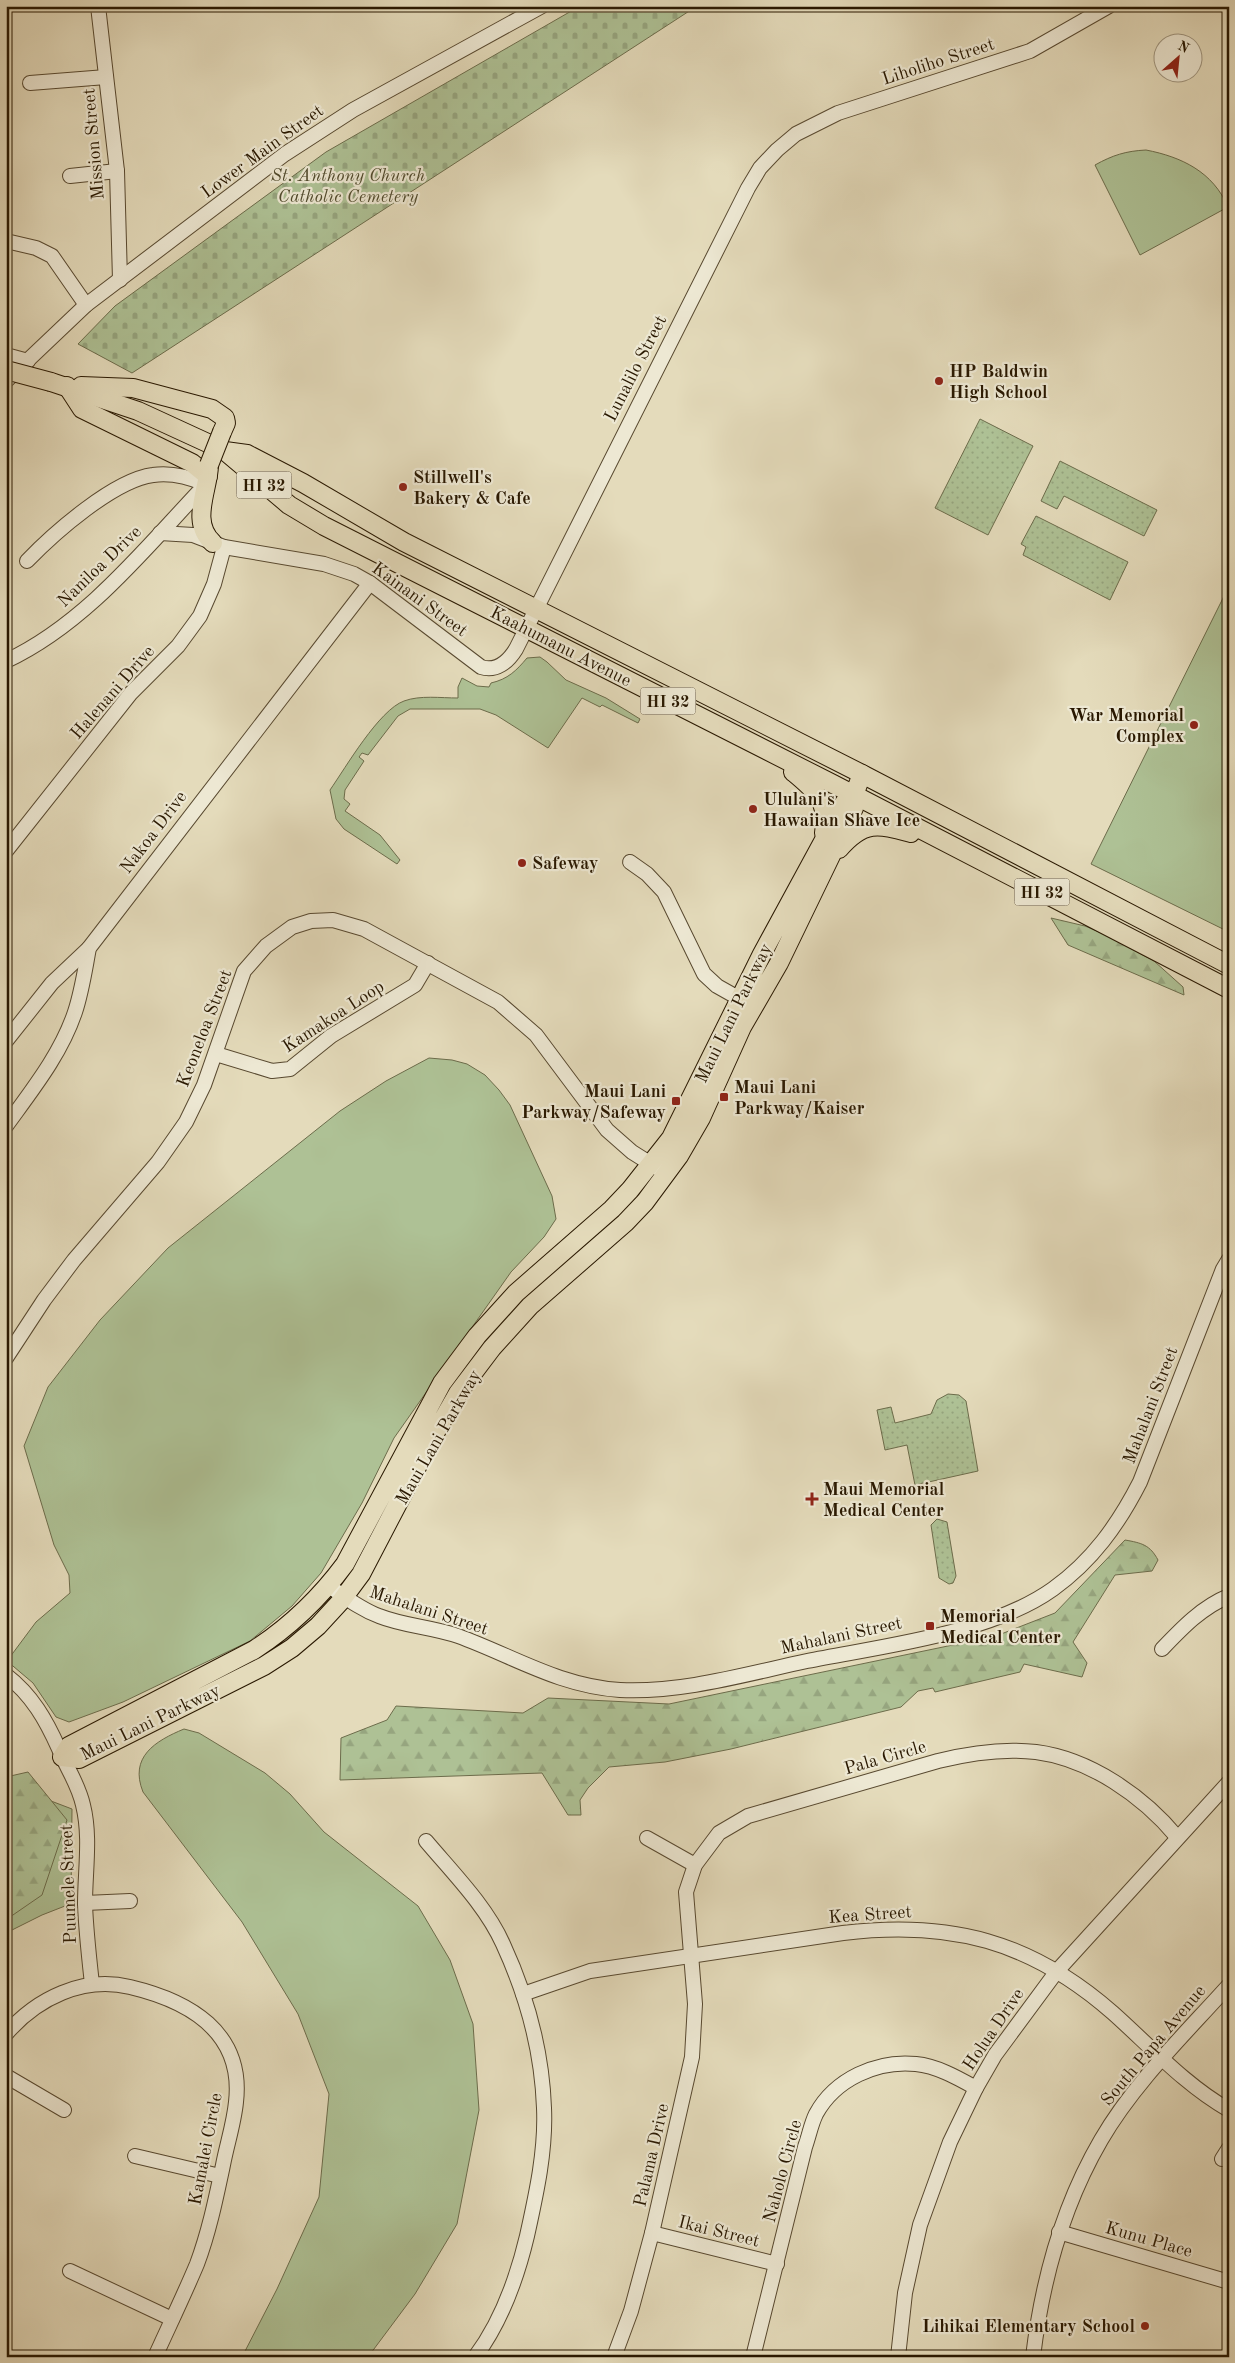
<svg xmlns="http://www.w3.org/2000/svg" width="1235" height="2363" viewBox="0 0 1235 2363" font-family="'Old Standard TT',serif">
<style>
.grass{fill:#aec195;stroke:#6c6c4b}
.forest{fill:url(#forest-firs);stroke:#6c6c4b}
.cemetery{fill:url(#cemetery-stones);stroke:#6c6c4b}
.garden{fill:url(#garden-dots);stroke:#6c6c4b}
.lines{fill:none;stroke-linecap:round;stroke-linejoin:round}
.minor-casing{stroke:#584930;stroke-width:16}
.major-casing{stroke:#291801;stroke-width:20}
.minor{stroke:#ede8d3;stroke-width:14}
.major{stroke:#e4dbbb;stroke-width:18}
.major-bridge-casing{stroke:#291801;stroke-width:20;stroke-linecap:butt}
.major-bridge{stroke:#e4dbbb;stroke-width:18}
.poi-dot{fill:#8f2418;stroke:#ede8d3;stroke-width:2}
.labels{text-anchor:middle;stroke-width:4.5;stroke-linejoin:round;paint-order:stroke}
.shield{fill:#ede8d3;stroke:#645640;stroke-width:1}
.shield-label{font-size:16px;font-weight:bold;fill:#291801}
.street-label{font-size:18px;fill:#291801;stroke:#ede8d3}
.park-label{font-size:18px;font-style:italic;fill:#514b2d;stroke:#ede8d3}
.poi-label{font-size:18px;font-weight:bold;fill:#291801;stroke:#ede8d3;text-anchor:start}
</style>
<defs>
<pattern id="forest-firs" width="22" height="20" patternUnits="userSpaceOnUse" patternTransform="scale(1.25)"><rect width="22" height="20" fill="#aec195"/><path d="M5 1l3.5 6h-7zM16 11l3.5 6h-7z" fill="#96a57f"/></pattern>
<pattern id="cemetery-stones" width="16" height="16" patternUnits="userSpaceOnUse" patternTransform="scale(1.25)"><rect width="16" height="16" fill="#aec195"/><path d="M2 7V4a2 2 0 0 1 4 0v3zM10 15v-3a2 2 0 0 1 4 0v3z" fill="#96a57f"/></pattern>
<pattern id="garden-dots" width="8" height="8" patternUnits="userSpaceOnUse" patternTransform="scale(1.25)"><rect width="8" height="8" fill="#aec195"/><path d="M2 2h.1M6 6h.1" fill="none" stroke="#96a57f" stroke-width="1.8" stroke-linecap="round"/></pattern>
</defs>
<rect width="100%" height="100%" fill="#e4dbbb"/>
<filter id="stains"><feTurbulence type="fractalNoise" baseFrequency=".004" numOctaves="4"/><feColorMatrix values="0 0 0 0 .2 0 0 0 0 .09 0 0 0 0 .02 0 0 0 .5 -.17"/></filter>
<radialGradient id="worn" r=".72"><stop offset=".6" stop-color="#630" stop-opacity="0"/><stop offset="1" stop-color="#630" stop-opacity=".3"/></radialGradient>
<g class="grass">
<path d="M1146,150C1182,157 1213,172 1228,207L1140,255L1095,165C1113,155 1126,151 1146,150Z"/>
<polygon points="1229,586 1229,932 1091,864"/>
<path d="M540,657L547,662L566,680L606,698L640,719L638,723L602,705L600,707L582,698L548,748L496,715L480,709H410L398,716L368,755L362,753L359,757L364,761L345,790L344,799L350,804L345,811L380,835L400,860L397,864L344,829L336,819L330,790C346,767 379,710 404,701C420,695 441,698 458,698V687L462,678L477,686L489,687L491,683C508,679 516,671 527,658Z"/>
<polygon points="429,1058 452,1060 467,1064 485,1075 499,1090 510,1105 552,1196 556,1219 544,1237 511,1272 394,1438 362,1503 321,1573 292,1606 250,1641 123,1702 69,1722 56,1717 33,1683 7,1661 36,1622 70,1593 69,1575 54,1545 24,1446 48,1387 100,1320 168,1248 340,1111 386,1081"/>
<path d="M184,1729L199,1733L265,1773L290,1794L324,1832L418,1906L450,1960L473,2024L479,2110L457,2224L415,2294L368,2357H242L277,2289L319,2197L329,2094L298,2014L242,1922L143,1792C129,1757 155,1741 184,1729Z"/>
<polygon points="51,1801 72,1809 71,1899 65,1906 42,1915 6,1933 6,1806"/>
</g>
<g class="forest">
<polygon points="1051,918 1085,926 1106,935 1154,961 1183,987 1184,995 1068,945"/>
<path d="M1125,1540C1142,1543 1150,1545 1158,1560L1152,1571L1115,1575L1073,1642L1087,1663L1082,1677L1024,1664L1020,1672L935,1692L933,1688L918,1691L901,1707L731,1749L665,1762L609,1767L588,1788L580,1800L581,1815H568L542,1773L340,1780L341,1738L387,1720L396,1706L523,1713L548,1698L669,1704L996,1636L1055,1613Z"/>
<polygon points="28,1772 67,1820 42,1895 10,1917 6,1911 6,1777"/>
</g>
<polygon class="cemetery" points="580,6 697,6 132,373 78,344 115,306 326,152"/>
<g class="garden">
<polygon points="980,419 1033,446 988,535 935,508"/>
<polygon points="1060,461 1157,510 1144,536 1064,496 1057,509 1041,501"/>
<polygon points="1036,516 1128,562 1110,600 1023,555 1026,547 1021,544"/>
<polygon points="948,1394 959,1395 966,1401 978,1471 915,1485 907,1445 885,1450 877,1410 891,1407 895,1423 931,1414 937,1400"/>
<polygon points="937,1519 947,1522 956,1576 953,1583 949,1584 939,1578 931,1525"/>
</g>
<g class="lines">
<defs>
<g id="minor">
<polyline points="98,6 117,171 120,280"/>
<polyline points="30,83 106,77"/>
<polyline points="70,176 117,171"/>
<polyline points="6,241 36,248 52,256 86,305"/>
<polyline points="6,355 28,361"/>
<polyline points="6,381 86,305 285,154 353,110 542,6"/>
<path d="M160,533L193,535L224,547L324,564L354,574L370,583L481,667C496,672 508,662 516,649L748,188L760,168L777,150L796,134L838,113L1030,51L1109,6"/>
<path d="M6,661C87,623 146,547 206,484C189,477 171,472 153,475C114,480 54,533 27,561"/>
<polyline points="6,851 131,693 178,646 200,616 214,584 224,547"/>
<polyline points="630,862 647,874 664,892 704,974 717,986 749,1004"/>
<polyline points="6,1041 52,983 89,948"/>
<polyline points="216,1054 272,1071 290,1069 331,1036 415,985 428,963"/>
<path d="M6,1126C32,1090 61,1054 75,1012C82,991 85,969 89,948L370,583"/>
<polyline points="6,1358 44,1300 74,1260 158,1162 186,1122 204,1085 244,971 266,946 292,927 311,921 333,920 364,929 498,1002 536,1035 607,1130 632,1152 659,1169"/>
<path d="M329,1586C345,1597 360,1609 379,1616C404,1626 432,1627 458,1636C513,1656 559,1686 620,1690C682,1693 746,1674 807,1661C882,1646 990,1634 1053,1589C1092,1561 1118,1525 1140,1482L1223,1269L1229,1259"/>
<path d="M1162,1649C1182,1628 1202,1607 1229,1596"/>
<path d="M6,1675C32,1695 46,1720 59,1749C67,1769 78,1783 83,1805C91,1837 85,1871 85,1904C86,1931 89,1957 92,1984"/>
<polyline points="647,1838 695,1865"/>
<path d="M426,1841C453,1873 486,1906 503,1944C527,1996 542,2051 544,2108C546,2151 536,2195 527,2236C517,2278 502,2321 475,2357"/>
<polyline points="85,1903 130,1901"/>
<path d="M523,1994L590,1971L843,1933C950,1920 1031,1941 1113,2013C1150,2046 1185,2085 1229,2110"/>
<path d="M6,2034C37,1998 83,1976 130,1987C189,2001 244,2032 236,2102C234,2123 227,2144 223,2165C216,2198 209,2232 197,2264C184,2295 169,2326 155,2357"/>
<polyline points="6,2076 64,2110"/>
<polyline points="135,2156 220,2176"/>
<polyline points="1222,2159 1229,2148"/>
<polyline points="1059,2232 1229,2282"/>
<polyline points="652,2233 777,2264"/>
<polyline points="70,2271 172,2319"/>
<path d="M614,2357L631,2311L652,2233L692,2057L695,2004L686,1892L695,1865L719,1833L748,1816L938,1761C970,1753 1003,1748 1036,1752C1090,1759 1143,1796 1177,1837"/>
<path d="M753,2357L805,2147C809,2136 811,2124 816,2114C835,2079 877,2060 916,2064C937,2066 958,2078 976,2088"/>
<polyline points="898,2357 905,2293 920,2225 950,2142 976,2088 995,2055 1057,1971 1229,1782"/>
<path d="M1033,2357C1042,2281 1062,2207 1101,2140C1134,2083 1185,2034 1229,1985"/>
</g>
<g id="major">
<polyline points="51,382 138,411 225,451 247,454 303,483 404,542 862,774 1229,965"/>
<polyline points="67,386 82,409 192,463 208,476"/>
<polyline points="81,386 133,388 212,409 225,418 226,423 222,432"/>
<polyline points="225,451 289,505 324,526 833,784 1229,989"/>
<path d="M209,466C208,491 190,522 213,543"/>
<path d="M793,772C816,791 829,801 824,833"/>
<path d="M854,795L844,803L762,954L671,1138L630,1190L612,1209L516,1293L477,1336L442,1383L345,1564C319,1599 291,1626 254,1650L69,1746L62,1757L79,1759L264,1666L292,1648L318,1626L341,1601L361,1574L430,1442L458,1393L492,1348L530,1306L625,1223L645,1202L679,1156L701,1118L742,1027L779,963L854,808V795L862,774"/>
<path d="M839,849C864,820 878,824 911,833"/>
</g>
</defs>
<use href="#minor" class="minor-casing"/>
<use href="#major" class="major-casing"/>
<use href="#minor" class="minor"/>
<use href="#major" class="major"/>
<defs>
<g id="major-bridge">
<polyline points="6,370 51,382"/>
<polyline points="209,465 222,432"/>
</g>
</defs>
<use href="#major-bridge" class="major-bridge-casing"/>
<use href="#major-bridge" class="major-bridge"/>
</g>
<g class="poi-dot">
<circle cx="939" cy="381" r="5"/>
<circle cx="403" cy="487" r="5"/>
<circle cx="1194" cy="725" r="5"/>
<circle cx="753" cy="809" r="5"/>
<circle cx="522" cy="863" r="5"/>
<rect x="719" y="1092" width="10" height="10" rx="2.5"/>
<rect x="671" y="1096" width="10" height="10" rx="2.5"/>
<path d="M809.5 1491.5h5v5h5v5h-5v5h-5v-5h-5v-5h5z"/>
<rect x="925" y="1621" width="10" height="10" rx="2.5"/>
<circle cx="1145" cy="2326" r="5"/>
</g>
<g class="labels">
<g class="shield">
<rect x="236.5" y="471.5" width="55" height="27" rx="4"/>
<rect x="640.5" y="687.5" width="55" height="27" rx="4"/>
<rect x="1014.5" y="878.5" width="55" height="27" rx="4"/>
</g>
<g class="shield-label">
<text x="264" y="491">HI 32</text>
<text x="668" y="707">HI 32</text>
<text x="1042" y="898">HI 32</text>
</g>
<g class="street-label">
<text transform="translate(938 61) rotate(-18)" y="6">Liholiho Street</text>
<text transform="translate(93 144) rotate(-95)" y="6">Mission Street</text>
<text transform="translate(262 151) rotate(-36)" y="6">Lower Main Street</text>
<text transform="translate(635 368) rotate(-63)" y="6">Lunalilo Street</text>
<text transform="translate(99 566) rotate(-44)" y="6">Naniloa Drive</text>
<text transform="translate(420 599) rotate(36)" y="6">Kainani Street</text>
<text transform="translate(561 646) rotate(27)" y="6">Kaahumanu Avenue</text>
<text transform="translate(112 692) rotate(-49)" y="6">Halenani Drive</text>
<text transform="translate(153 832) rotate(-53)" y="6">Nakoa Drive</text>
<text transform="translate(733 1013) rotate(-64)" y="6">Maui Lani Parkway</text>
<text transform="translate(333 1016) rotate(-33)" y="6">Kamakoa Loop</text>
<text transform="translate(204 1028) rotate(-69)" y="6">Keoneloa Street</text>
<text transform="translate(1150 1405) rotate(-69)" y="6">Mahalani Street</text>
<text transform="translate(438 1437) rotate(-60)" y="6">Maui Lani Parkway</text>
<text transform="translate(429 1610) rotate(18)" y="6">Mahalani Street</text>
<text transform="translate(841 1635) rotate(-12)" y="6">Mahalani Street</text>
<text transform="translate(150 1722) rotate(-26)" y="6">Maui Lani Parkway</text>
<text transform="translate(885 1757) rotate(-16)" y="6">Pala Circle</text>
<text transform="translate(68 1884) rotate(-92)" y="6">Puumele Street</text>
<text transform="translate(870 1914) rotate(-4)" y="6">Kea Street</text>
<text transform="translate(993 2029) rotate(-56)" y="6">Holua Drive</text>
<text transform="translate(1153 2045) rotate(-50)" y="6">South Papa Avenue</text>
<text transform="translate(205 2149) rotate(-79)" y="6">Kamalei Circle</text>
<text transform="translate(651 2155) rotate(-77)" y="6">Palama Drive</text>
<text transform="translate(782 2171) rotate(-75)" y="6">Naholo Circle</text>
<text transform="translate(719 2231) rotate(14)" y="6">Ikai Street</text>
<text transform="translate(1149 2239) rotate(16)" y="6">Kunu Place</text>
</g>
<g class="park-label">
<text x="348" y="181">St. Anthony Church<tspan x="348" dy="21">Catholic Cemetery</tspan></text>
</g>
<g class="poi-label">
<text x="949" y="377">HP Baldwin<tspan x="949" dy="21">High School</tspan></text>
<text x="413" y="483">Stillwell's<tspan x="413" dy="21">Bakery &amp; Cafe</tspan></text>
<text x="1184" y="721" text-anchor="end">War Memorial<tspan x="1184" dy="21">Complex</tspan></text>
<text x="763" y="805">Ululani's<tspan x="763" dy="21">Hawaiian Shave Ice</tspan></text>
<text x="532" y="869">Safeway</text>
<text x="734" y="1093">Maui Lani<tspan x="734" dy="21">Parkway/Kaiser</tspan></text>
<text x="666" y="1097" text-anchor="end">Maui Lani<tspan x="666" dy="21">Parkway/Safeway</tspan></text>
<text x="823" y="1495">Maui Memorial<tspan x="823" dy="21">Medical Center</tspan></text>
<text x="940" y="1622">Memorial<tspan x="940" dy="21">Medical Center</tspan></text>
<text x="1135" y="2332" text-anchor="end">Lihikai Elementary School</text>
</g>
</g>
<rect width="1235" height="2363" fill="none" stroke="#e4dbbb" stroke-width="25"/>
<rect x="8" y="8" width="1220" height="2348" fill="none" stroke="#291801" stroke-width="2.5"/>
<rect x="12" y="12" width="1210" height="2338" fill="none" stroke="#291801"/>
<g transform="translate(1178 58) rotate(27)"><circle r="24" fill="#ede8d3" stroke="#9f957f"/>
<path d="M0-4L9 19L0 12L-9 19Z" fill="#8f2418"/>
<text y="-8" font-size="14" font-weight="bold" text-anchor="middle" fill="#291801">N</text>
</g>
<rect width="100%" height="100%" filter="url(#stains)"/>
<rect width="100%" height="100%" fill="url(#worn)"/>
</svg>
